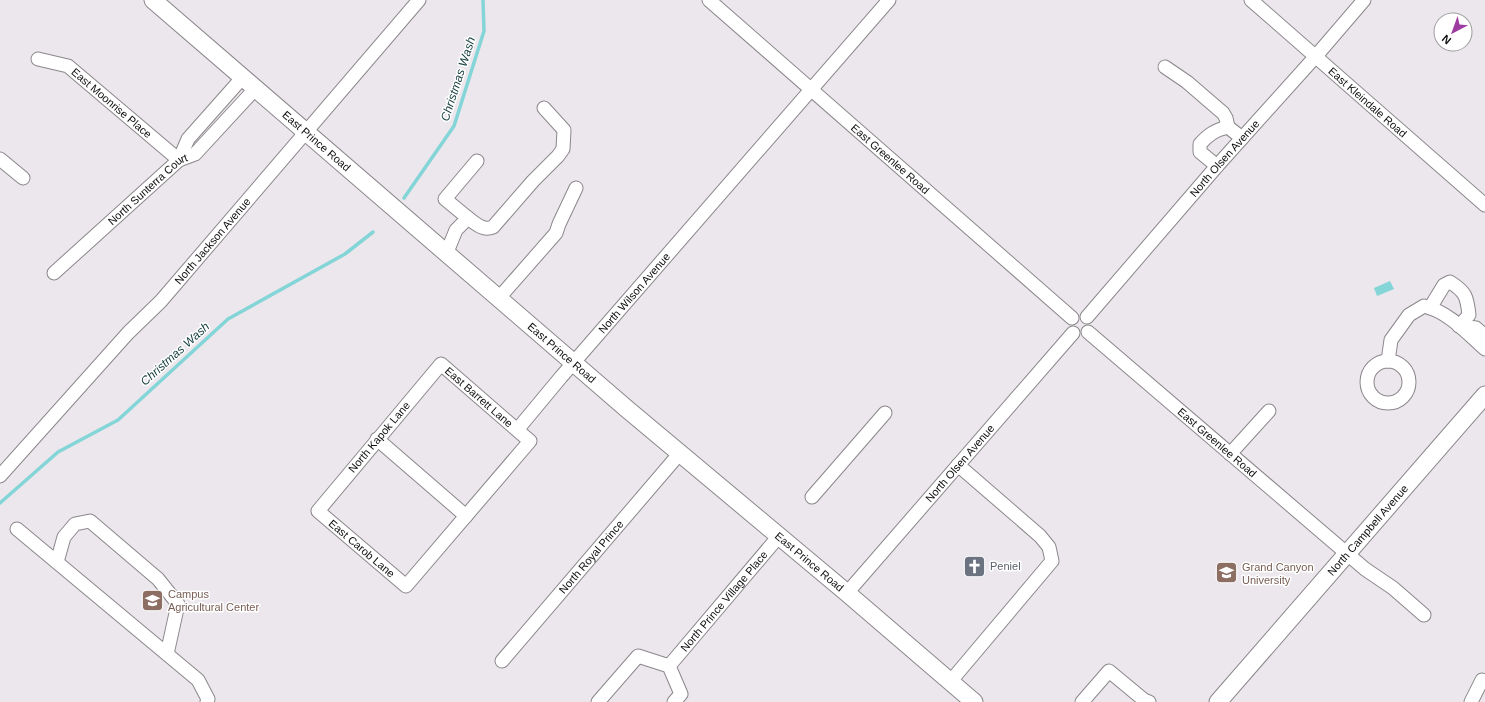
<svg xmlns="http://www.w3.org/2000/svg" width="1485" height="702" viewBox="0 0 1485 702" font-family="Arial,sans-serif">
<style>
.water{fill:#83d5d7}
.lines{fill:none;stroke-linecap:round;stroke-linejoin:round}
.stream{stroke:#83d5d7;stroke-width:3.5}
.minor-casing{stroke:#8b878b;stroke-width:15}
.major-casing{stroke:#8b878b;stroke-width:19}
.minor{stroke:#fff;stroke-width:13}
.major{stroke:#fff;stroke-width:17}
.labels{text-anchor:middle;stroke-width:3;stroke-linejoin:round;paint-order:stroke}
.street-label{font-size:11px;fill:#100f10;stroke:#fff}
.worship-label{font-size:11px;fill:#5b616d;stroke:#fff;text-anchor:start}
.education-label{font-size:11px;fill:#785e54;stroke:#fff;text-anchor:start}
.water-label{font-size:12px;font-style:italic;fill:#1b4243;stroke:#fff}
</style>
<rect width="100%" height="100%" fill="#ebe7ec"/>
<polygon class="water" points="1390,281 1394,289 1377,296 1374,288"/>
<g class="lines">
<g class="stream">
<polyline points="404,198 454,126 484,31 483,0"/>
<polyline points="0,503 58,452 118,420 228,319 345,254 373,232"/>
</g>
<defs>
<g id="minor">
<path id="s1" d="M709,0L1072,318"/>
<path id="s2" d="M1251,0L1485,205"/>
<path id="s3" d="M38,59L68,66L179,160"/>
<polyline points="1165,67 1187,82 1223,113 1226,118 1228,127 1242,138"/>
<polyline points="0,159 23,178"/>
<polyline points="179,160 188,139 243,77"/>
<path d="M1217,166L1200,152V144C1208,135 1215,130 1228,127"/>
<path d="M468,218C476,224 483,231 493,227L533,181L558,156L563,149L564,130L544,108"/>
<polyline points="447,252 456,230 468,218 445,199 477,161"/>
<path id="s4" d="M54,273L179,160L195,154L256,88"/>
<polyline points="499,298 556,233 559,224 576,188"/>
<path d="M1430,308L1444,285L1450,282C1466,292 1467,297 1469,315L1459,326"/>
<path id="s5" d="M1087,317L1217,166L1316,56L1364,0"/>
<polyline points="1459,326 1476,328 1485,336"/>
<path id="s6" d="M1088,332L1365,569L1393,588L1424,615"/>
<path d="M1388,361L1391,340L1409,315L1424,306C1449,312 1467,333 1485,349"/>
<circle cx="1388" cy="382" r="21"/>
<path id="s7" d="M517,430L441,364L318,511L406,586L530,441L517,430L561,377L889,0"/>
<polyline points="377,439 466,516"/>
<polyline points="1230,454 1269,411"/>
<path id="s8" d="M0,476L128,333L161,301L419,0"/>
<polyline points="812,497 885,413"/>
<polyline points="17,529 198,680 208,699 207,702"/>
<polyline points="57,562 64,537 75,524 90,521 158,579 178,604 167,654"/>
<path id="s9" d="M847,593L1073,333"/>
<path id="s10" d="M502,661L680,453"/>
<path id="s11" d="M669,666L779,536"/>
<polyline points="950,682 1052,561 1049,547 1040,536 958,465"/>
<polyline points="598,702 638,656 669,666 681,694 674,702"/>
<polyline points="1082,702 1109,671 1144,700 1149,702"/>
<polyline points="1471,702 1482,680 1485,681"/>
</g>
<g id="major">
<path id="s12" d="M153,0L627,409L847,593L974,702"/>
<path id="s13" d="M1218,702L1485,395"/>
</g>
</defs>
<use href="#minor" class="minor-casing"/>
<use href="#major" class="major-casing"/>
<use href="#minor" class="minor"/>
<use href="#major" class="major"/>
</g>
<defs>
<symbol id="church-square" viewBox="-11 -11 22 22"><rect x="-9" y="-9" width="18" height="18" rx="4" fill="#6b7280" stroke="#fff"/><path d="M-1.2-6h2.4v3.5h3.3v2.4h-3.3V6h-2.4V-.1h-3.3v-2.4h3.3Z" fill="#fff"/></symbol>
<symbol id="university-square" viewBox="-11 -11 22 22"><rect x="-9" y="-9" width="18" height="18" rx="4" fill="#8d6e63" stroke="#fff"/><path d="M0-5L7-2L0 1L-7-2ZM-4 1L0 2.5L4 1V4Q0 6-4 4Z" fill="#fff"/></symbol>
</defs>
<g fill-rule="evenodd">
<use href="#church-square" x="962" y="554" width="25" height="25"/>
<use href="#university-square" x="1214" y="560" width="25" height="25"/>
<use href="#university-square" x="140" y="588" width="25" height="25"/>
</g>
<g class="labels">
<g class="street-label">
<text dy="4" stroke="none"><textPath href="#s2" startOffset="155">East Kleindale Road</textPath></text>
<text dy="4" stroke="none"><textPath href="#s3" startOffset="88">East Moonrise Place</textPath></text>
<text dy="4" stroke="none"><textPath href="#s12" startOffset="216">East Prince Road</textPath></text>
<text dy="4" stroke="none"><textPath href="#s5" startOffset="210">North Olsen Avenue</textPath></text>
<text dy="4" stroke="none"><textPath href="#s1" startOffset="241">East Greenlee Road</textPath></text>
<text dy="4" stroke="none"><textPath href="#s4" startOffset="126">North Sunterra Court</textPath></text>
<text dy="4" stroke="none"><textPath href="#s8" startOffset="317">North Jackson Avenue</textPath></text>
<text dy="4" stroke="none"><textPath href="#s7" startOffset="796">North Wilson Avenue</textPath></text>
<text dy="4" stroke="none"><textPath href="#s12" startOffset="540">East Prince Road</textPath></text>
<text transform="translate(479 397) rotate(41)" y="4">East Barrett Lane</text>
<text transform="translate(379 437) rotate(-50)" y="4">North Kapok Lane</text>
<text dy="4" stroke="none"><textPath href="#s6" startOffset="170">East Greenlee Road</textPath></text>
<text dy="4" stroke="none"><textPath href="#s9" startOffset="172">North Olsen Avenue</textPath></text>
<text dy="4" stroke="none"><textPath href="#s13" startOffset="228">North Campbell Avenue</textPath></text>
<text dy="4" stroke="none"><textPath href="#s7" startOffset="350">East Carob Lane</textPath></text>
<text dy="4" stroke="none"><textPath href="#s10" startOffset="137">North Royal Prince</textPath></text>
<text dy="4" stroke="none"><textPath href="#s12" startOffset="864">East Prince Road</textPath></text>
<text dy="4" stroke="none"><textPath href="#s11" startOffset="85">North Prince Village Place</textPath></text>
</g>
<g class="worship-label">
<text x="990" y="570">Peniel</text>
</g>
<g class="education-label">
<text x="1242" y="571">Grand Canyon<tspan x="1242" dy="13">University</tspan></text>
<text x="168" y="598">Campus<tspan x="168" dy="13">Agricultural Center</tspan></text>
</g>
<g class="water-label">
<text transform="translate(458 79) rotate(-72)" y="4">Christmas Wash</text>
<text transform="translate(175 354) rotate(-42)" y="4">Christmas Wash</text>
</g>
</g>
<g transform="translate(1453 32) rotate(221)"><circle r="19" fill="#ffffff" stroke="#9f9f9f"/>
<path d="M0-3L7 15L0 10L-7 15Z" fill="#9e3ba1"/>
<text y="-6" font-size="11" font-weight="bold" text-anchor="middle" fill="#100f10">N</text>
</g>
</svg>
